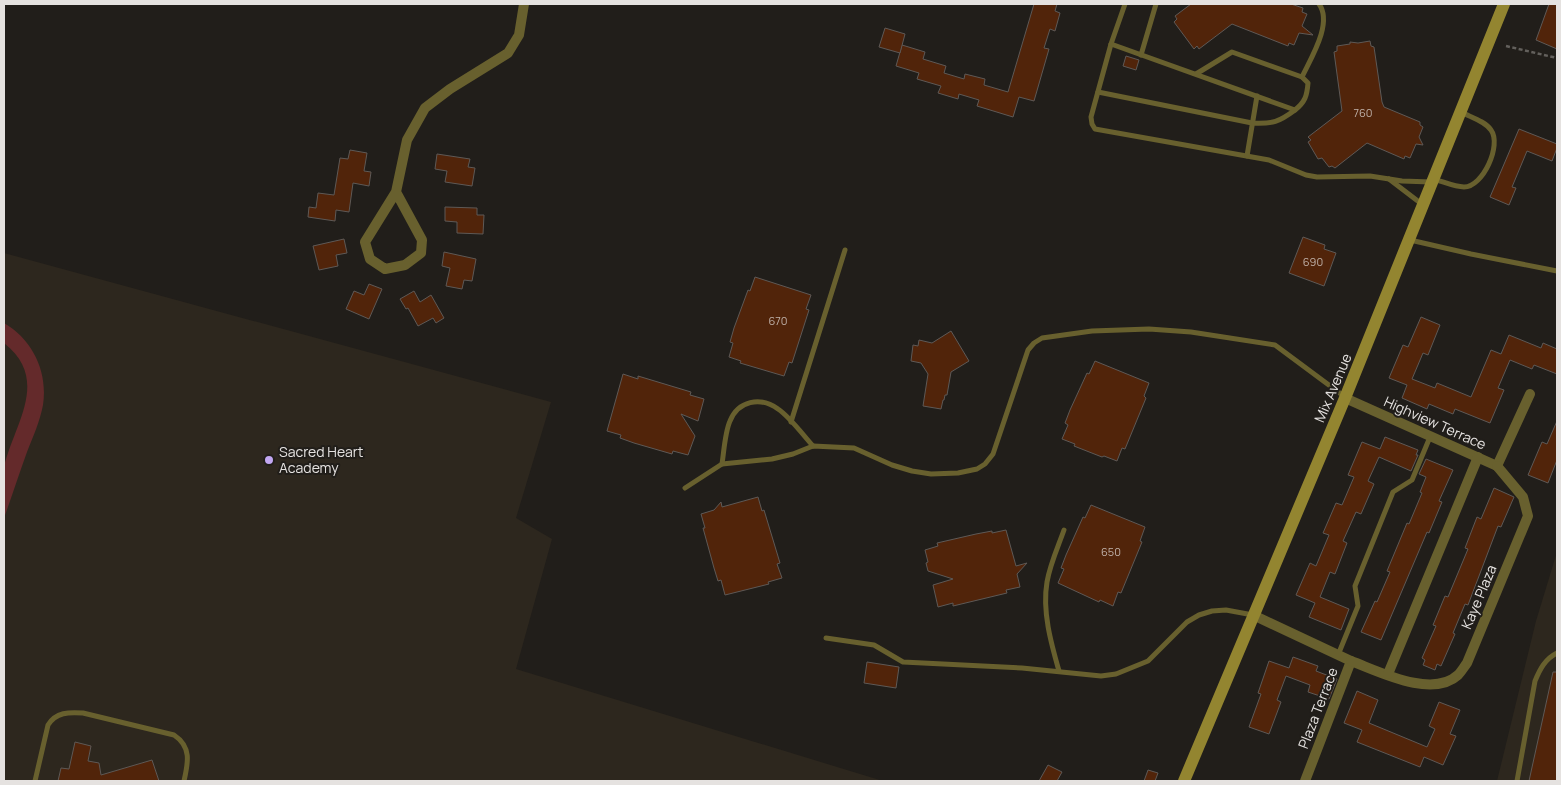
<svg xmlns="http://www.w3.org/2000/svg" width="1561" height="785" viewBox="0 0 1561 785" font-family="Manrope,sans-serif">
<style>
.built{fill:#2d271e}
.green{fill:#642a2b}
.building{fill:#51240a;stroke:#5e5956}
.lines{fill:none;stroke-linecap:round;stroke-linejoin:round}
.path{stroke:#63605c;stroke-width:2.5;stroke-dasharray:4 2.5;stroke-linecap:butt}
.lane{stroke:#68602e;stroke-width:5}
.street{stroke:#68602e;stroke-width:10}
.secondary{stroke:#938530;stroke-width:12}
.poi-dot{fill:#c2a7f2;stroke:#211e1a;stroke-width:2}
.labels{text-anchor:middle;stroke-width:4;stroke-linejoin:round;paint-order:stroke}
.number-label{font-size:11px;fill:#c0b2aa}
.street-label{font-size:14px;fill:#e5e2e0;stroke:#211e1a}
.poi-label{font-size:14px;fill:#e5e2e0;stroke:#211e1a;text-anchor:start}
</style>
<rect width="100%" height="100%" fill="#211e1a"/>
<g class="built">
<polygon points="4,253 551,402 516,518 552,539 516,669 883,781 4,781"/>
<polygon points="1557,552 1557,781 1497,781 1536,621"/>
</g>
<path class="green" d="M4,323C33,340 48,372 43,405C40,421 33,437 27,452C19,474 12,496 4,518C4,503 1,482 4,467C14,424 51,380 4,343Z"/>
<g class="building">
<polygon points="1034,4 1057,4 1055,11 1060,13 1055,31 1050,29 1044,48 1049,49 1034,101 1019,97 1013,117 977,106 979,100 959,94 958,99 938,93 941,86 917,79 919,73 896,66 902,45 925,52 923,59 946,66 944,73 964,79 965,74 985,79 984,85 1008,92"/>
<polygon points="1191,4 1291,4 1303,8 1302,12 1307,14 1302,26 1313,35 1299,33 1294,45 1289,43 1288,46 1232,24 1199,49 1197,46 1194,49 1174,22 1177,19 1175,16"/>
<polygon points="1549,4 1557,4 1557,49 1536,40"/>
<polygon points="885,28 905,34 900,53 879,47"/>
<polygon points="1370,41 1371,46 1374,47 1382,102 1384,107 1420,122 1420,125 1423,127 1419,137 1423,145 1416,144 1410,158 1405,156 1404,159 1367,143 1335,168 1332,166 1329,167 1322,158 1318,159 1308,142 1311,140 1308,137 1342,111 1334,52 1337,51 1337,46 1350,44 1350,42 1358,43"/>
<polygon points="1126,56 1139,60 1136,70 1123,66"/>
<polygon points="1519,129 1557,144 1557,148 1552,161 1527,151 1512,187 1516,188 1509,205 1490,197"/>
<polygon points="350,150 367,153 364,171 371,172 369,186 353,183 349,212 336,210 335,221 308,217 309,207 316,208 318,193 334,195 340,158 348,159"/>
<polygon points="437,154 470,159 468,167 475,168 472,186 445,182 447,171 435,169"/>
<polygon points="445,207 477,208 477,215 484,215 483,234 457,233 457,222 445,221"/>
<polygon points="1303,237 1325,245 1324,249 1336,253 1324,286 1289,273"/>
<polygon points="344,239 347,253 336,255 338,266 319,270 313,246"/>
<polygon points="444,252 476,259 472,281 464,280 462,289 446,286 450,268 442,266"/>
<polygon points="755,277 811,295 806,309 809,310 792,363 789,362 784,376 740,363 741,361 729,357 733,343 730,342 734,328 748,290 750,291"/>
<polygon points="369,284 382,289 369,319 346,309 354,291 364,295"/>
<polygon points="414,291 420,302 431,295 444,318 436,323 433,318 418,326 408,308 406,309 400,299"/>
<polygon points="1421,317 1440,325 1428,355 1423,353 1412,379 1435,388 1437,383 1471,397 1491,350 1501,354 1509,335 1541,348 1543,343 1557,349 1557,374 1534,365 1532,369 1510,360 1498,388 1504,390 1490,423 1455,409 1453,414 1429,404 1427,409 1402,398 1407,385 1389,378 1403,345 1408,347"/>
<polygon points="951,331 969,361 951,372 947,395 945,395 944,400 943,400 941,409 923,406 928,374 921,363 911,361 913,345 918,346 919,340 932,343"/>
<polygon points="1095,361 1149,383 1144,396 1146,398 1125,449 1122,448 1117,461 1104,456 1102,457 1074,446 1075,444 1062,439 1068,425 1065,423 1070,410 1087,373 1089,374"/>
<polygon points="623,374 638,379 638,376 691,392 690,395 704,399 698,421 681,414 695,436 688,455 673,451 672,454 634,443 620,438 621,435 607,431"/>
<polygon points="1557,421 1557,460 1548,483 1528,475 1542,442 1547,444"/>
<polygon points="1385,437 1418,450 1416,455 1418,455 1411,471 1379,457 1368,481 1374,484 1361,514 1356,512 1343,541 1347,543 1335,574 1330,572 1320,597 1349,609 1341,630 1309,617 1315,603 1296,595 1310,563 1316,566 1329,535 1323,533 1336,503 1342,505 1354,477 1348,475 1362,442 1380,449"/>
<polygon points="1426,459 1453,470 1439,501 1442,502 1429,533 1427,532 1381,640 1361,632 1375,601 1377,602 1390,572 1387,571 1407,523 1409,524 1422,493 1420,492 1426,477 1419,474"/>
<polygon points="1494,488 1514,497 1501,527 1498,526 1468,605 1465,604 1453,633 1455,634 1441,666 1437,664 1435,670 1423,665 1425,660 1422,658 1436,626 1433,625 1445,596 1448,597 1468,549 1465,548 1477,517 1481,519"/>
<polygon points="758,497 762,511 764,510 780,563 777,564 782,578 768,582 769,584 725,595 721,580 718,581 714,568 703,528 705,528 701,514 714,510 721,502 722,507"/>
<polygon points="1091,505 1145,527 1140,541 1142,542 1121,593 1118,592 1113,606 1100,600 1099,602 1058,583 1064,569 1061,568 1066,555 1083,517 1085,518"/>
<polygon points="1006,530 1016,566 1027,563 1017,574 1020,587 1006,590 1007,593 953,606 953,603 938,607 933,585 953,579 928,571 926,563 928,562 925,550 938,546 937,543 976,534 992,531 992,533"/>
<polygon points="1293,657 1318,666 1316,671 1337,679 1329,699 1308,692 1310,685 1286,676 1277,700 1281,702 1269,734 1249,727 1261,694 1258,693 1269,661 1289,668"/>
<polygon points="867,662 899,667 896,688 864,683"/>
<polygon points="1553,672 1557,672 1557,781 1529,781"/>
<polygon points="1357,691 1378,700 1369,723 1427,747 1435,729 1429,726 1439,702 1460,710 1450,734 1456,736 1443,765 1424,757 1420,767 1357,742 1362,730 1344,723"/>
<polygon points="75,742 91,746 88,761 99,763 101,775 152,760 159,781 58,781 61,768 69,769"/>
<polygon points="1048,765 1062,772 1057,781 1039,781"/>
<polygon points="1148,770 1158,773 1155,781 1144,781"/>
</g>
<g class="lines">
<polyline class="path" points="1506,46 1557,58"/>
<g class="lane">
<polyline points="1125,4 1111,44 1091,117 1092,124 1095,129 1269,160 1306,175 1317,177 1370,176 1402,181 1431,182"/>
<path d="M1111,44L1295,110C1305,102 1307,96 1308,83L1302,77L1232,52L1196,74"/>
<polyline points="1141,55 1156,4"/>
<path d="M1302,77C1311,58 1333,23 1319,4"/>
<path d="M1098,92L1252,123C1273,124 1279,122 1295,110"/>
<polyline points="1247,156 1257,96"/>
<polyline points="1389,179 1423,205"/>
<path d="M1433,179C1442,181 1454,187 1464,187C1483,187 1502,145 1491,130C1485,121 1470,117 1461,112"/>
<polyline points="1410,240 1471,254 1557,271"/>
<polyline points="791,422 845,250"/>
<path d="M722,464C724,451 725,432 730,421C738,401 760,396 778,409C790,417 803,435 813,446"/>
<polyline points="685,488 722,464 772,459 793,454 813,446 854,448 892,465 912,471 931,474 958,473 977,469 985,464 993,454 1028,350 1034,343 1042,338 1092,331 1149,329 1191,332 1275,345 1345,397"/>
<polyline points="826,638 874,645 903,662 1022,668 1101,676 1116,674 1148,661 1187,622 1199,615 1212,611 1226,610 1253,615"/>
<polyline points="1338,655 1358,606 1355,586 1393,492 1412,480 1430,437"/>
<path d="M1059,671C1051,643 1042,611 1047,582C1050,564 1058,547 1064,530"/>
<path d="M35,781L48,725C56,712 69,712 83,713L174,735C192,747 188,763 184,781"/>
<path d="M1517,781L1535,681C1540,669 1545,659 1557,653"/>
</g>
<g class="street">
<polyline points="396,192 422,240 421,253 405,265 385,269 370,259 365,242 396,192 407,140 425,108 450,89 508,53 519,35 524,4"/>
<polyline points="1345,398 1497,466 1530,394"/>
<polyline points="1253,615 1351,661 1305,781"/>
<path d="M1351,661C1378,671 1432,699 1458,675C1461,672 1464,667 1467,663L1528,516L1523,497L1497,466"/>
<polyline points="1388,674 1478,457"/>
</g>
<polyline class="secondary" points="1184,781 1345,398 1504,4"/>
</g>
<circle class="poi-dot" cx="269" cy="460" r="5"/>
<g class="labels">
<g class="number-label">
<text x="1363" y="117">760</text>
<text x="1313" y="266">690</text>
<text x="778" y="325">670</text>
<text x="1111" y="556">650</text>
</g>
<g class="street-label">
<text transform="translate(1333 388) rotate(-67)" y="5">Mix Avenue</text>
<text transform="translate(1435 423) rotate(24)" y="5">Highview Terrace</text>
<text transform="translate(1479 597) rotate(-67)" y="5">Kaye Plaza</text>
<text transform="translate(1318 708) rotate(-69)" y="5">Plaza Terrace</text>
</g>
<g class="poi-label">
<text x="279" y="457">Sacred Heart<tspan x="279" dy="16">Academy</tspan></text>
</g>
</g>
<rect width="1561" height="785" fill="none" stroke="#e5e2e0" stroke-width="10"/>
</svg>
